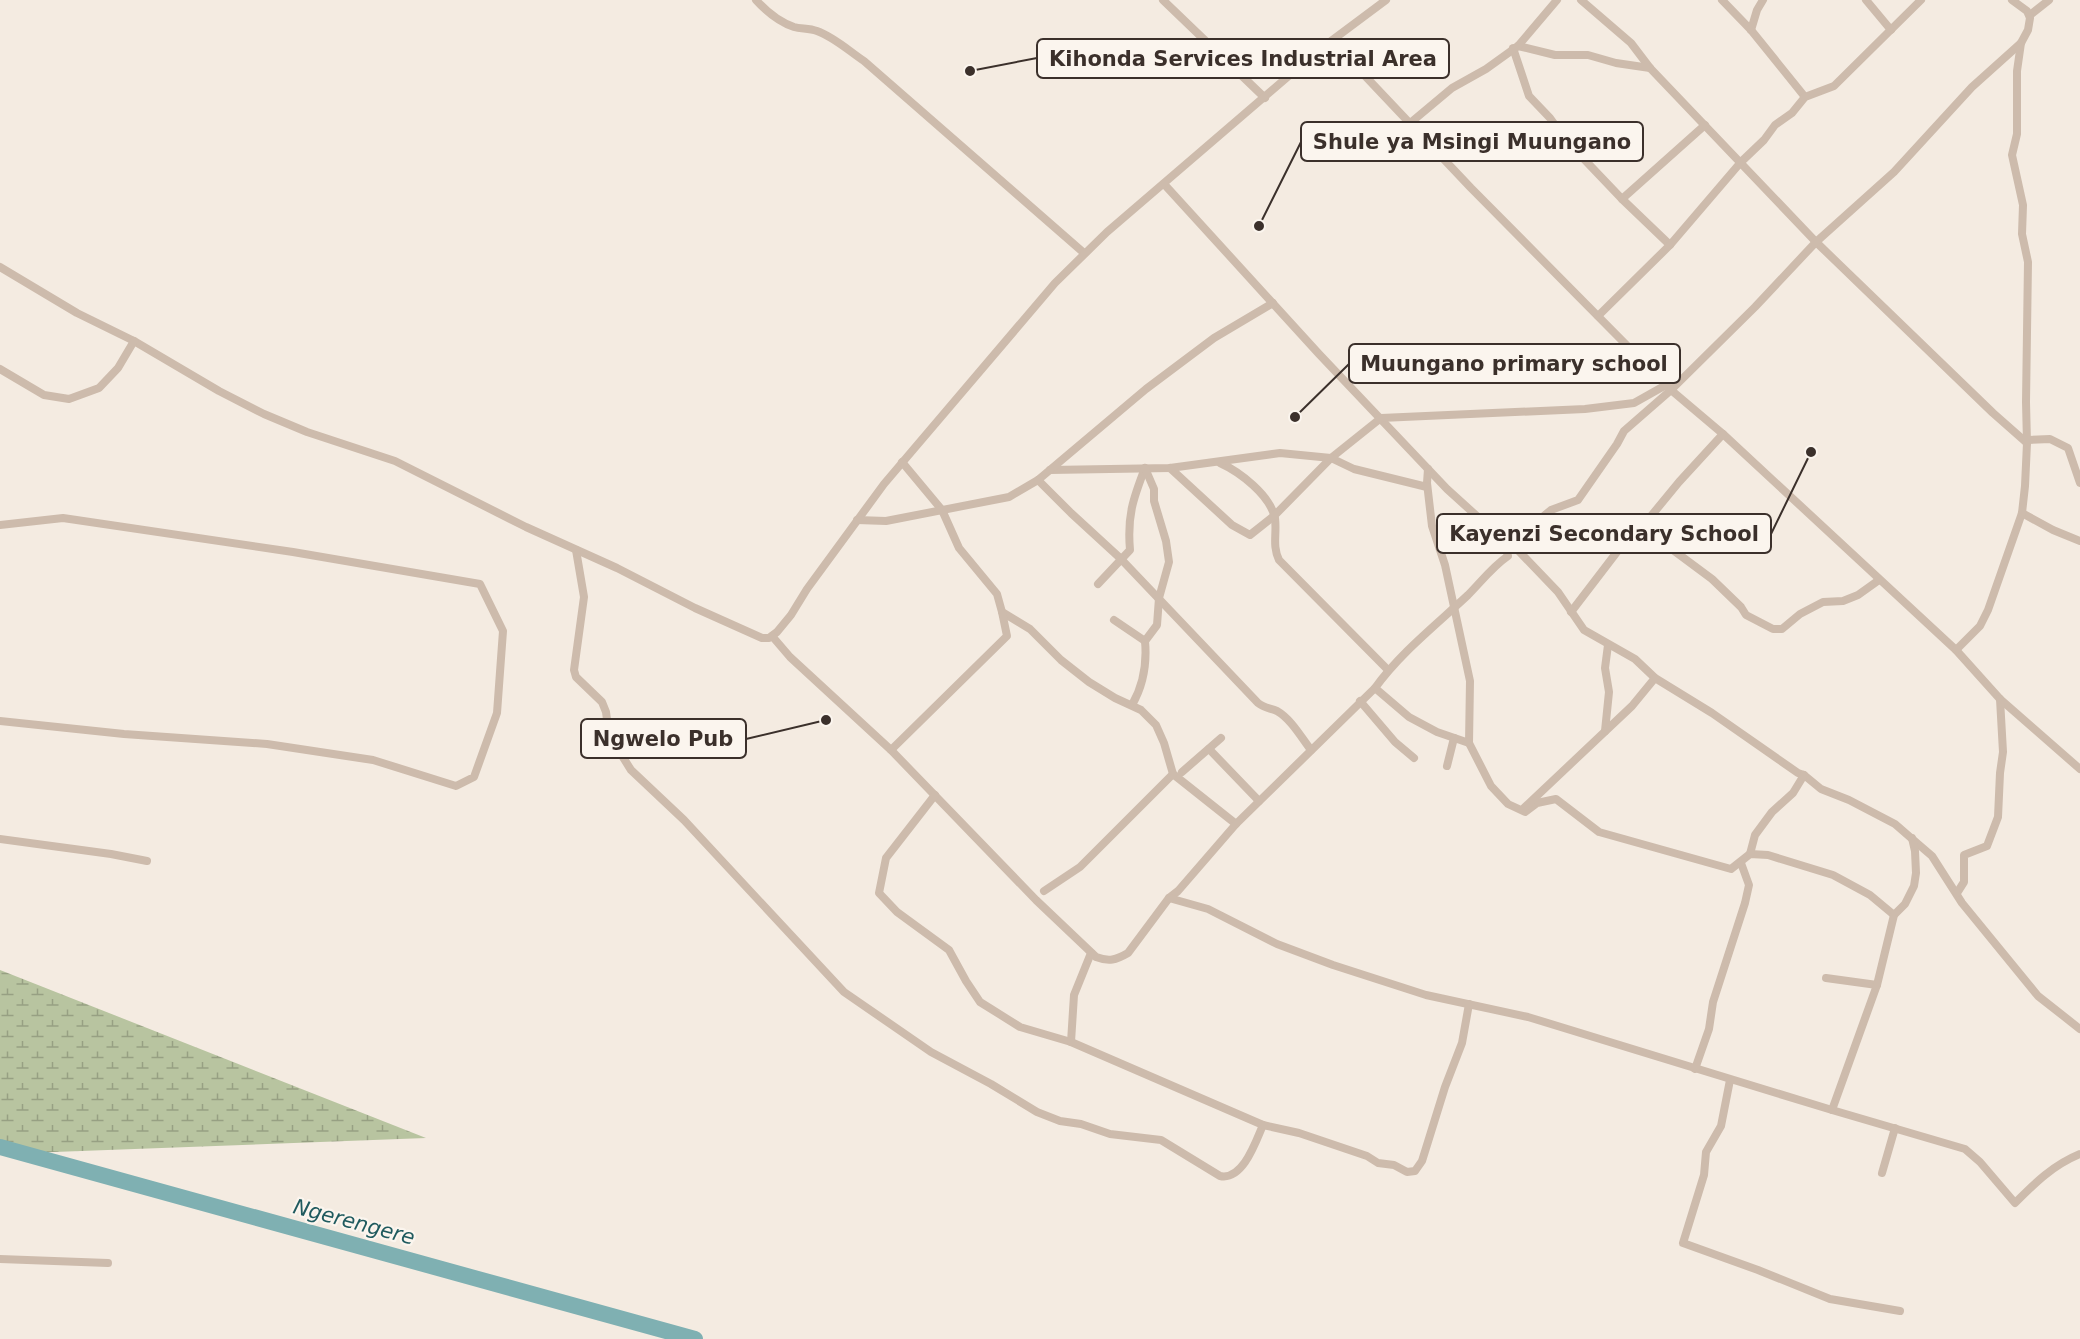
<svg xmlns="http://www.w3.org/2000/svg" width="2080" height="1339" viewBox="0 0 2080 1339" font-family="'DejaVu Sans',sans-serif">
<style>
.wetland{fill:url(#wetland-marsh)}
.lines{fill:none;stroke-linecap:round;stroke-linejoin:round}
.river{stroke:#7fb0b2;stroke-width:16}
.minor{stroke:#cdbbac;stroke-width:8}
.labels{text-anchor:middle;stroke-width:4.5;stroke-linejoin:round;paint-order:stroke}
.water-label{font-size:21px;font-style:italic;fill:#1f5a5e;stroke:#fbf5ee}
.leader{fill:none;stroke:#3b302b;stroke-width:2}
.callout-dot{fill:#3b302b;stroke:#fbf5ee;stroke-width:2}
.callout{fill:#fbf5ee;stroke:#3b302b;stroke-width:2}
.callout-label{font-size:21px;text-anchor:middle;font-weight:bold;fill:#3b302b}
</style>
<defs>
<pattern id="wetland-marsh" width="20" height="14" patternUnits="userSpaceOnUse" patternTransform="scale(1.5)"><rect width="20" height="14" fill="#b8c4a0"/><path d="M1 5h8M5 5V1M11 12h8M15 12V8" fill="none" stroke="#97a083"/></pattern>
</defs>
<rect width="100%" height="100%" fill="#f4ebe1"/>
<polygon class="wetland" points="0,970 426,1138 0,1154"/>
<g class="lines">
<polyline class="river" points="0,1147 695,1339"/>
<g class="minor">
<path d="M756,0C766,11 779,22 794,27C801,29 809,28 817,31C834,37 849,51 864,61L1084,253"/>
<polyline points="1163,0 1265,98"/>
<polyline points="1581,0 1631,43 1650,68 1816,242 1993,413 2027,443 2028,440 2050,439 2068,448 2080,483"/>
<polyline points="1722,0 1751,30 1805,97"/>
<polyline points="1866,0 1891,30"/>
<polyline points="2030,15 2049,0"/>
<polyline points="1751,30 1757,10 1763,0"/>
<polyline points="1332,41 1471,188 1671,390 1723,434 1956,650 2000,699 2080,769"/>
<polyline points="1518,46 1555,55 1588,55 1616,63 1650,68"/>
<polyline points="1513,48 1529,96 1550,118 1563,136 1581,156 1622,199 1670,245"/>
<polyline points="1409,124 1452,88 1486,69 1518,46 1557,0"/>
<polyline points="1164,184 1319,354 1447,489 1479,518 1505,546"/>
<polyline points="1622,199 1705,125"/>
<polyline points="0,267 77,313 134,341 219,391 264,414 307,432 395,461 526,527 617,568 695,608 762,638 769,638 777,632 791,615 807,589 884,484 1055,283 1107,232 1319,50 1386,0"/>
<polyline points="1598,316 1670,245 1741,162 1764,140 1775,125 1792,113 1805,97 1834,86 1921,0"/>
<polyline points="0,369 44,395 69,399 99,388 118,368 134,341"/>
<polyline points="902,462 942,510 959,548 997,594 1002,612 1030,629 1061,660 1089,682 1115,698 1141,710 1156,725 1164,743 1173,774 1236,824"/>
<path d="M1220,463C1240,472 1270,495 1275,518C1277,534 1272,545 1279,560L1388,670"/>
<polyline points="1170,468 1232,525 1250,535 1274,516 1331,458 1381,418 1585,409 1634,403 1666,385"/>
<polyline points="1428,469 1427,483 1432,526 1445,565 1470,681 1469,743 1491,786 1508,804 1525,812 1537,803 1556,799 1599,832 1731,869 1750,854 1768,855 1833,875 1870,895 1894,915"/>
<polyline points="1050,470 1170,468 1280,453 1331,458 1354,469 1427,487"/>
<path d="M1038,480L1071,513L1120,558L1258,703C1264,708 1270,708 1277,711C1291,719 1301,737 1311,750"/>
<polyline points="2022,513 2053,530 2080,541"/>
<polyline points="857,520 886,521 1009,497 1038,480 1146,389 1214,338 1273,303"/>
<polyline points="0,525 63,518 293,552 480,584 503,631 497,713 474,777 456,786 373,760 267,744 124,734 0,721"/>
<polyline points="1642,527 1712,579 1741,607 1746,615 1773,629 1782,629 1800,614 1823,602 1843,601 1858,595 1879,580"/>
<polyline points="1512,544 1558,592 1584,630 1635,659 1655,678 1712,713 1798,773 1804,775 1821,789 1849,800 1895,824 1918,844 1932,856 1962,903 2038,996 2080,1029"/>
<path d="M576,550L584,597L574,670L576,677L602,702L606,712L609,735L631,770L684,820L844,992L931,1052L991,1084L1037,1112L1060,1121L1081,1124L1110,1134L1161,1140L1220,1176C1243,1181 1256,1141 1263,1125"/>
<path d="M1098,584L1130,550C1127,516 1133,499 1145,468"/>
<polyline points="1571,612 1633,531 1642,527 1679,482 1723,434"/>
<polyline points="1114,620 1145,641"/>
<path d="M772,636L790,657L891,750L1036,900L1096,957C1109,962 1116,960 1128,953L1169,898L1178,891L1236,824L1375,688C1400,653 1436,625 1468,595C1481,582 1492,567 1508,556L1505,546L1512,544L1515,540L1551,510L1578,500L1617,444L1624,431L1671,390L1755,307L1816,242L1894,172L1972,87L2021,43"/>
<polyline points="1956,650 1980,626 1988,610 2022,513 2025,486 2027,443 2026,402 2028,262 2022,234 2023,205 2012,155 2017,134 2017,71 2021,43 2028,30 2030,18 2027,11 2012,0"/>
<polyline points="1375,688 1409,717 1437,732 1469,743"/>
<polyline points="1360,701 1395,742 1414,758"/>
<path d="M1132,705C1143,686 1147,663 1145,641L1157,625L1159,598L1169,562L1166,541L1154,501V489L1145,468"/>
<polyline points="1605,731 1609,692 1605,668 1608,645"/>
<polyline points="1209,749 1259,801"/>
<polyline points="891,750 1007,636 1002,612"/>
<polyline points="1447,766 1454,738"/>
<polyline points="1182,772 1221,738"/>
<polyline points="935,795 886,858 879,893 897,912 949,950 966,981 980,1002 1020,1027 1071,1042 1263,1125 1299,1133 1367,1156 1378,1163 1394,1165 1407,1172 1415,1171 1422,1161 1445,1087 1462,1043 1469,1004"/>
<polyline points="1524,808 1632,706 1655,678"/>
<polyline points="0,839 111,854 147,861"/>
<polyline points="1750,854 1755,835 1772,812 1793,793 1804,775"/>
<polyline points="1044,891 1080,867 1173,774"/>
<polyline points="1957,893 1964,882 1964,855 1987,846 1998,817 2000,773 2003,752 2000,699"/>
<path d="M1169,898L1208,909L1277,944L1333,965L1426,995L1528,1017L1832,1110L1965,1149L1980,1162L2015,1203C2035,1183 2053,1165 2080,1154"/>
<polyline points="1826,978 1877,985"/>
<polyline points="1071,1042 1074,995 1091,953"/>
<polyline points="1695,1069 1709,1029 1713,1002 1745,903 1749,885 1741,863"/>
<polyline points="1730,1080 1721,1126 1706,1152 1704,1175 1683,1243 1758,1270 1830,1299 1900,1311"/>
<polyline points="1832,1110 1877,985 1894,915 1905,904 1914,886 1916,873 1915,851 1912,838"/>
<polyline points="1882,1173 1895,1128"/>
<polyline points="0,1259 108,1263"/>
</g>
</g>
<g class="labels">
<g class="water-label">
<text transform="translate(354 1222) rotate(15)" y="7">Ngerengere</text>
</g>
</g>
<path class="leader" d="M970 71L1037 58M1259 226L1301 142M1295 417L1349 364M1811 452L1771 534M826 720L746 739"/>
<g class="callout-dot">
<circle cx="970" cy="71" r="6"/>
<circle cx="1259" cy="226" r="6"/>
<circle cx="1295" cy="417" r="6"/>
<circle cx="1811" cy="452" r="6"/>
<circle cx="826" cy="720" r="6"/>
</g>
<g class="callout">
<rect x="1037" y="39" width="412" height="39" rx="6"/>
<rect x="1301" y="122" width="342" height="39" rx="6"/>
<rect x="1349" y="344" width="331" height="39" rx="6"/>
<rect x="1437" y="514" width="334" height="39" rx="6"/>
<rect x="581" y="719" width="165" height="39" rx="6"/>
</g>
<g class="callout-label">
<text x="1243" y="66">Kihonda Services Industrial Area</text>
<text x="1472" y="149">Shule ya Msingi Muungano</text>
<text x="1514" y="371">Muungano primary school</text>
<text x="1604" y="541">Kayenzi Secondary School</text>
<text x="663" y="746">Ngwelo Pub</text>
</g>
</svg>
